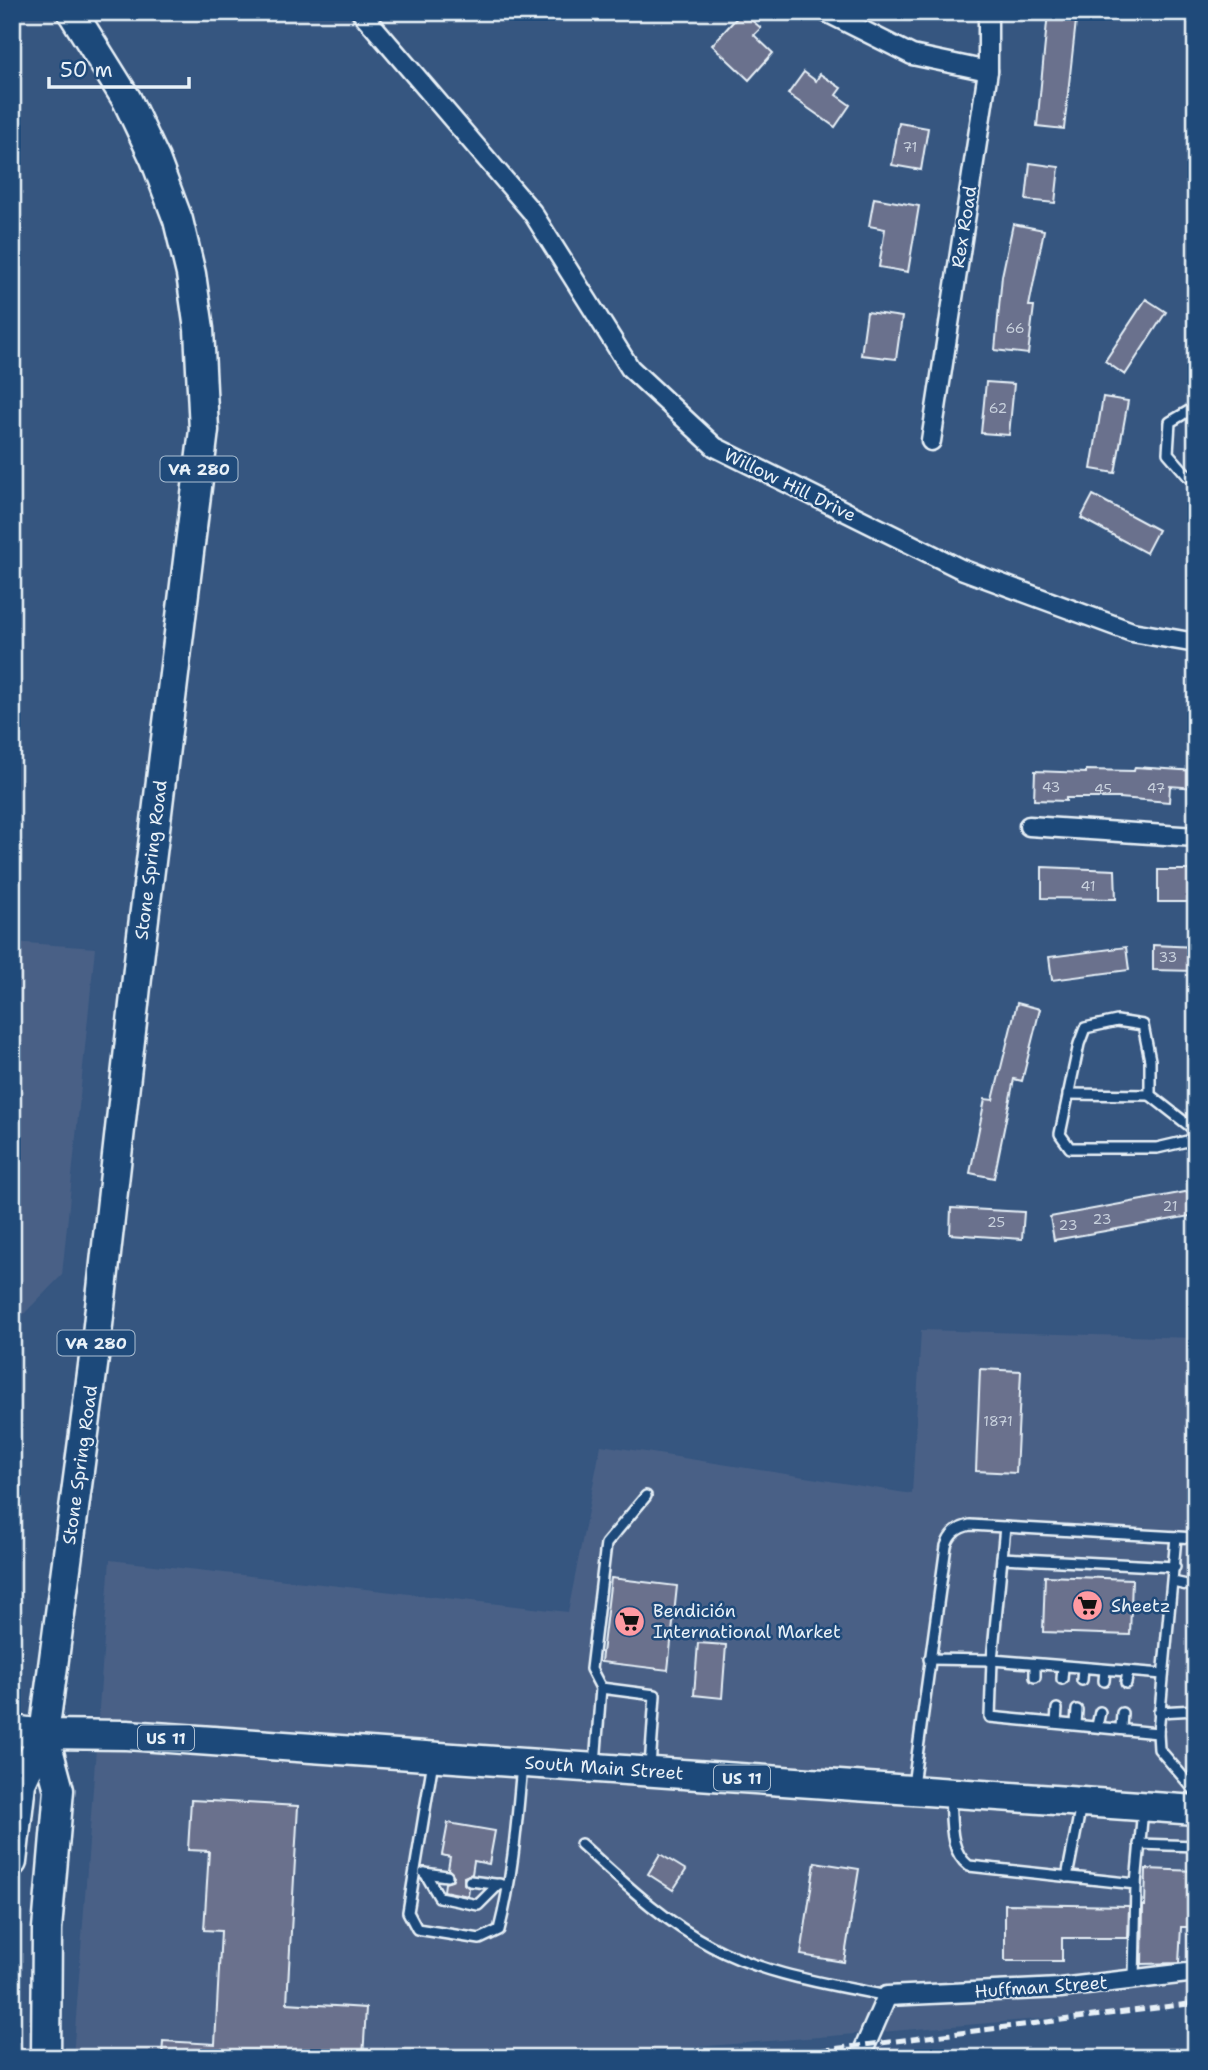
<svg xmlns="http://www.w3.org/2000/svg" width="1208" height="2070" viewBox="0 0 1208 2070" font-family="'Shantell Sans',sans-serif">
<style>
.built{fill:#496186}
.building{fill:#6a718d;stroke:#e8f1f8;stroke-width:2}
.lines{fill:none;stroke-linecap:round;stroke-linejoin:round}
.lane-casing{stroke:#e8f1f8;stroke-width:14}
.street-casing{stroke:#e8f1f8;stroke-width:23}
.primary-casing{stroke:#e8f1f8;stroke-width:33}
.lane{stroke:#1f4a7a;stroke-width:9}
.street{stroke:#1f4a7a;stroke-width:18}
.primary{stroke:#1f4a7a;stroke-width:28}
.rail{stroke:#e8f1f8;stroke-width:5;stroke-dasharray:10 5;stroke-linecap:butt}
.labels{text-anchor:middle;stroke-width:5;stroke-linejoin:round;paint-order:stroke}
.number-label{font-size:14px;fill:#c8d1dd}
.shield{fill:#1f4a7a;stroke:#acbfd2;stroke-width:2}
.shield-label{font-size:16px;font-weight:bold;fill:#e8f1f8}
.street-label{font-size:18px;fill:#e8f1f8;stroke:#1f4a7a}
.poi-label{font-size:18px;fill:#e8f1f8;stroke:#1f4a7a;text-anchor:start}
</style>
<rect width="100%" height="100%" fill="#365680"/>
<filter id="ink" filterUnits="userSpaceOnUse"><feTurbulence type="fractalNoise" baseFrequency=".0143" numOctaves="2"/><feDisplacementMap in="SourceGraphic" scale="14" xChannelSelector="R" yChannelSelector="G"/><feConvolveMatrix kernelMatrix="1 2 1 2 8 2 1 2 1" color-interpolation-filters="sRGB"/></filter>
<g filter="url(#ink)">
<g class="built">
<polygon points="12,942 95,948 62,1275 12,1326"/>
<polygon points="921,1330 1196,1338 1196,2006 673,2049 634,2058 73,2058 110,1560 568,1612 601,1445 912,1494"/>
<polygon points="1196,2048 1196,2058 1049,2058"/>
</g>
<g class="building">
<polygon points="742,12 761,28 754,35 773,53 749,80 712,45"/>
<polygon points="1048,12 1077,12 1064,129 1037,126"/>
<polygon points="804,72 816,81 820,74 841,88 836,95 850,105 835,127 788,94"/>
<polygon points="899,123 928,128 921,170 892,165"/>
<polygon points="1030,163 1059,167 1055,203 1026,200"/>
<polygon points="874,198 919,206 908,272 879,267 885,229 869,226"/>
<polygon points="1013,224 1044,230 1029,306 1034,306 1028,354 995,350 1002,276"/>
<polygon points="1146,299 1166,312 1125,375 1105,361"/>
<polygon points="867,312 902,317 896,359 861,355"/>
<polygon points="986,382 1014,384 1009,435 981,433"/>
<polygon points="1103,397 1128,401 1115,473 1091,469"/>
<polygon points="1093,495 1158,530 1146,553 1081,518"/>
<polygon points="1135,767 1196,771 1196,788 1170,786 1169,802 1119,798 1066,798 1066,801 1034,800 1035,771 1086,773 1086,770 1134,771"/>
<polygon points="1042,867 1115,870 1116,899 1042,898"/>
<rect x="1158" y="870" width="33" height="32"/>
<polygon points="1153,945 1196,947 1196,971 1153,970"/>
<polygon points="1126,947 1129,970 1052,980 1049,957"/>
<polygon points="1017,1003 1040,1009 1022,1081 1014,1079 994,1178 970,1173 985,1099 993,1100"/>
<polygon points="1196,1190 1196,1215 1054,1240 1050,1217"/>
<polygon points="951,1208 1024,1212 1022,1239 950,1234"/>
<polygon points="980,1369 1021,1371 1016,1473 976,1471"/>
<polygon points="1045,1576 1132,1579 1130,1635 1043,1632"/>
<polygon points="611,1578 677,1586 668,1670 601,1662"/>
<polygon points="698,1643 726,1645 722,1698 694,1695"/>
<polygon points="191,1800 298,1806 287,2003 366,2008 363,2058 162,2058 163,2041 215,2044 221,1931 204,1930 209,1851 188,1850"/>
<polygon points="448,1823 495,1831 489,1864 474,1861 472,1874 464,1877 464,1884 469,1888 468,1896 444,1891 445,1883 452,1881 454,1876 448,1869 450,1857 442,1855"/>
<polygon points="660,1854 686,1870 673,1890 648,1874"/>
<polygon points="815,1862 859,1869 844,1962 801,1955"/>
<polygon points="1146,1869 1196,1871 1196,1927 1181,1927 1179,1963 1142,1964 1143,1906 1145,1906"/>
<polygon points="1005,1904 1129,1906 1128,1938 1062,1938 1062,1961 1005,1961"/>
</g>
<g class="lines">
<defs>
<g id="lane">
<polyline points="1196,409 1192,409 1170,422 1168,453 1188,476 1196,476"/>
<polyline points="1068,1094 1150,1095"/>
<polyline points="1196,1131 1150,1095 1150,1060 1143,1025 1117,1021 1085,1028 1079,1044 1060,1134 1070,1148 1157,1148 1196,1139"/>
<polyline points="1005,1527 992,1660 990,1717 1158,1733"/>
<polyline points="1176,1537 1158,1733 1159,1749 1196,1792"/>
<polyline points="1002,1558 1175,1567"/>
<polyline points="1173,1582 1196,1587"/>
<polyline points="929,1659 992,1660 1163,1674"/>
<polyline points="1035,1677 1035,1664"/>
<polyline points="1062,1679 1063,1667"/>
<polyline points="1082,1680 1083,1668"/>
<polyline points="1104,1681 1105,1670"/>
<polyline points="1126,1683 1128,1672"/>
<polyline points="601,1688 591,1669 606,1544 646,1496"/>
<polyline points="1159,1712 1196,1710"/>
<polyline points="1056,1723 1057,1709"/>
<polyline points="1076,1724 1077,1710"/>
<polyline points="1097,1726 1100,1712"/>
<polyline points="1121,1728 1122,1713"/>
<path d="M433,1761L408,1912L417,1929L480,1939L499,1930C513,1876 517,1820 522,1765"/>
<polyline points="595,1764 601,1688 655,1695 650,1767"/>
<path d="M913,1785L946,1546C950,1534 957,1528 970,1525L1196,1538"/>
<path d="M950,1795C952,1820 948,1850 969,1866L1136,1884L1134,1979"/>
<path d="M581,1844C622,1881 662,1920 711,1946C765,1975 829,1984 887,1996"/>
<polyline points="1139,1844 1196,1846"/>
<polyline points="424,1873 447,1876"/>
<polyline points="425,1873 439,1897 478,1905 499,1884"/>
<polyline points="1067,1877 1081,1805"/>
<polyline points="470,1881 503,1885"/>
<polyline points="1136,1884 1143,1809"/>
</g>
<g id="street">
<polyline points="361,12 532,212 630,368 715,447 961,569 1132,632 1196,643"/>
<polyline points="826,12 912,55 988,71"/>
<polyline points="931,441 988,71 988,12"/>
<polyline points="1029,826 1196,837"/>
<polyline points="860,2058 887,1996 1060,1988 1196,1972"/>
</g>
<g id="primary">
<polyline points="12,1730 44,1734 127,1735 1196,1810"/>
<polyline points="44,1734 59,1790 47,1929 46,2058"/>
<polyline points="12,1862 21,1783 44,1734 96,1343 140,951 204,430 199,329 191,274 178,220 155,159 127,100 72,12"/>
</g>
</defs>
<use href="#lane" class="lane-casing"/>
<use href="#street" class="street-casing"/>
<use href="#primary" class="primary-casing"/>
<use href="#lane" class="lane"/>
<use href="#street" class="street"/>
<use href="#primary" class="primary"/>
<polyline class="rail" points="762,2058 1196,2003"/>
</g>
</g>
<defs>
<symbol id="supermarket-disc" viewBox="-11 -11 22 22"><circle r="9.5" fill="#ff9aa2" stroke="#1f4a7a"/><path d="M-6-5.5h2.5l.6 2H6L4.5 2H-2.5L-4.4-4H-6ZM-1.5 3.2a1.3 1.3 0 1 0 .1 0ZM3 3.2a1.3 1.3 0 1 0 .1 0Z" fill="#111"/></symbol>
</defs>
<g fill-rule="evenodd">
<use href="#supermarket-disc" x="1070" y="1588" width="35" height="35"/>
<use href="#supermarket-disc" x="612" y="1604" width="35" height="35"/>
</g>
<g class="labels">
<g class="number-label">
<text x="910" y="152">71</text>
<text x="1015" y="333">66</text>
<text x="998" y="413">62</text>
<text x="1051" y="792">43</text>
<text x="1156" y="793">47</text>
<text x="1103" y="794">45</text>
<text x="1088" y="891">41</text>
<text x="1168" y="962">33</text>
<text x="1170" y="1211">21</text>
<text x="1102" y="1224">23</text>
<text x="996" y="1227">25</text>
<text x="1068" y="1230">23</text>
<text x="998" y="1426">1871</text>
</g>
<g class="shield">
<rect x="160.5" y="456.5" width="77" height="25" rx="5"/>
<rect x="57.5" y="1330.5" width="77" height="25" rx="5"/>
<rect x="138" y="1725.5" width="56" height="25" rx="5"/>
<rect x="714" y="1765.5" width="56" height="25" rx="5"/>
</g>
<g class="shield-label">
<text x="199" y="475">VA 280</text>
<text x="96" y="1349">VA 280</text>
<text x="166" y="1744">US 11</text>
<text x="742" y="1784">US 11</text>
</g>
<g class="street-label">
<text transform="translate(964 227) rotate(-81)" y="6">Rex Road</text>
<text transform="translate(790 485) rotate(26)" y="6">Willow Hill Drive</text>
<text transform="translate(151 860) rotate(-83)" y="6">Stone Spring Road</text>
<text transform="translate(80 1465) rotate(-82)" y="6">Stone Spring Road</text>
<text transform="translate(604 1768) rotate(4)" y="6">South Main Street</text>
<text transform="translate(1041 1987) rotate(-4)" y="6">Huffman Street</text>
</g>
<g class="poi-label">
<text x="1111" y="1612">Sheetz</text>
<text x="653" y="1617">Bendición<tspan x="653" dy="21">International Market</tspan></text>
</g>
</g>
<rect width="1208" height="2070" fill="none" stroke="#1f4a7a" stroke-width="42"/>
<rect x="21" y="21" width="1166" height="2028" fill="none" stroke="#e8f1f8" stroke-width="2.5" filter="url(#ink)"/>
<path d="M49 77v10h140v-10" fill="none" stroke="#e8f1f8" stroke-width="3.5"/>
<text x="60" y="77" font-size="21" fill="#e8f1f8" stroke="#1f4a7a" stroke-width="5" paint-order="stroke">50 m</text>
</svg>
